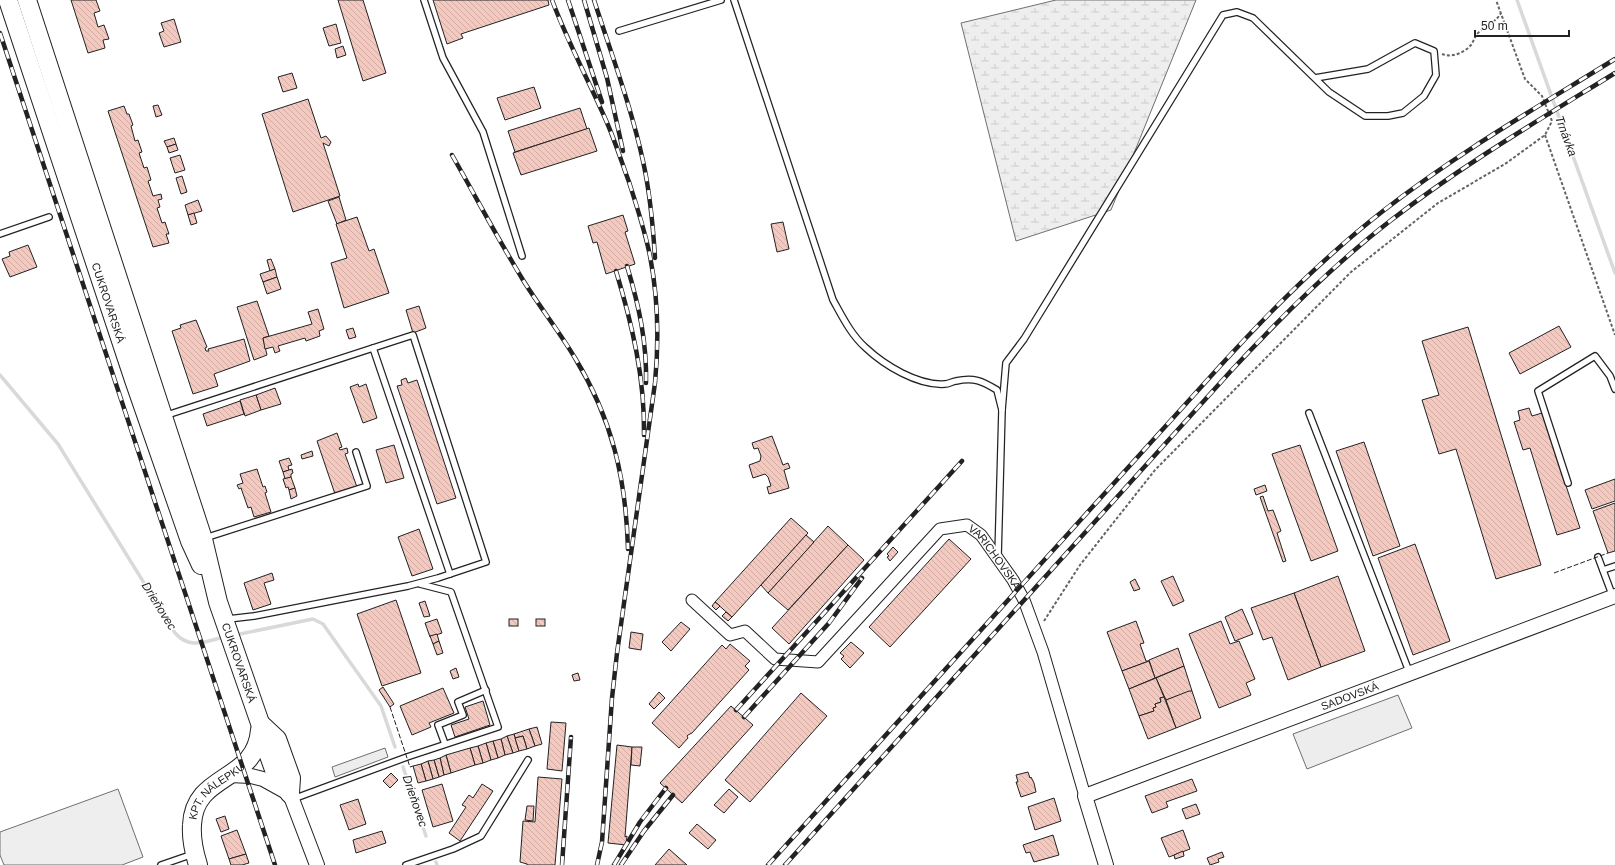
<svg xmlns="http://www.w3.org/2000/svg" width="1615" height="865" viewBox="0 0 1615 865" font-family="Arial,sans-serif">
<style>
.wetland{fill:url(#wetland-marsh);stroke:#6f6f6f}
.park{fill:#eee;stroke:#6f6f6f}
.parking{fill:#ededed;stroke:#6f6f6f}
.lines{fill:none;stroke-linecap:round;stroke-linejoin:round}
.stream{stroke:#d9d9d9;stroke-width:3.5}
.building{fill:url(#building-back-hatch);stroke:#222}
.service-casing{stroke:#222;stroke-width:8}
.minor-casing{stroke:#222;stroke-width:13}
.tertiary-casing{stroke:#222;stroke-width:16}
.primary-casing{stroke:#222;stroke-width:20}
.path{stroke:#646464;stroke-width:2;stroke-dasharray:3 2;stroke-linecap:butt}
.service{stroke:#fff;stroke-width:5.5}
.minor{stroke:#fff;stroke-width:11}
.tertiary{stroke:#fff;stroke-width:14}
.primary{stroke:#fff;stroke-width:18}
.rail-casing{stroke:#222;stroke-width:4.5}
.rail{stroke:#fff;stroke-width:3;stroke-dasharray:9;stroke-linecap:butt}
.fence{stroke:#222;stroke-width:1;stroke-dasharray:5 2;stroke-linecap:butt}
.labels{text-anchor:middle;stroke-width:3;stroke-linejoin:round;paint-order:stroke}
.street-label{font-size:11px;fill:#222;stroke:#fff}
.water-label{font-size:12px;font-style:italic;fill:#222;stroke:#fff}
</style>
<defs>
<pattern id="wetland-marsh" width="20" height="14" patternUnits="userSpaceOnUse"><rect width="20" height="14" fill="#eee"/><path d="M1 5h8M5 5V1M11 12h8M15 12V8" fill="none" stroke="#ccc"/></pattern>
<pattern id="building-back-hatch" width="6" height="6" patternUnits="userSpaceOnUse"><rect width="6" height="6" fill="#f3c9c0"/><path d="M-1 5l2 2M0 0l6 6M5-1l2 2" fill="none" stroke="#d0aca5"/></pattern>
</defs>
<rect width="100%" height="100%" fill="#fff"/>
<polygon class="wetland" points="1056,0 1196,0 1111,210 1016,241 961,23"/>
<polygon class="park" points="118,789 143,857 122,865 4,865 0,855 0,832"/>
<g class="parking">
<polygon points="1398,695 1412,728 1307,769 1293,734"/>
<polygon points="385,748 388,757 335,777 332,767"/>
</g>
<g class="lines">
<g class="stream">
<polyline points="1517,0 1615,273"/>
<path d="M0,375L58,444L175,633C190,650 205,641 225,637"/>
<polyline points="235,635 313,619 323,624 381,706 395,747"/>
<polyline points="403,767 426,836"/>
<polyline points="436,862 437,865"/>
</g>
</g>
<g class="building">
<polygon points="71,0 96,0 100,11 94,13 98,27 104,25 109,39 103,40 105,48 88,53"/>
<polygon points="338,0 363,0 386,73 363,81"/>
<polygon points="433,0 548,0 549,5 461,34 463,38 447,44"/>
<polygon points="174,19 181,42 164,47 159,33 164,31 161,23"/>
<polygon points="336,24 341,43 329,46 323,28"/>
<polygon points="343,46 346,55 337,58 335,49"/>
<polygon points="292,73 297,88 283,92 278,77"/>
<polygon points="534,87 541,108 505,120 497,98"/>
<polygon points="308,99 321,138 326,136 331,142 329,146 323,143 340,196 293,212 262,114"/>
<polygon points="158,105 162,115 156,117 153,106"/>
<polygon points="124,106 127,114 129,114 133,125 131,126 135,141 138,140 142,152 139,153 144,168 147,167 151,180 148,181 153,196 161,194 162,199 158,200 160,207 157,208 162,223 165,222 169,234 166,234 169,243 153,247 108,111"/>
<polygon points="580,108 587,129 515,152 508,131"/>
<polygon points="589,128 597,151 521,175 513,153"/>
<polygon points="174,138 176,144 167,147 164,141"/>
<polygon points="176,144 178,150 169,153 167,147"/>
<polygon points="180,155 185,170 175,173 170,158"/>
<polygon points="182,176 187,192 181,194 176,178"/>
<polygon points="339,197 346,220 337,224 328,201"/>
<polygon points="198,200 202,211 188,215 185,205"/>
<polygon points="194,213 197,223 191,225 188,215"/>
<polygon points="623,215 628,231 625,232 635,264 606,274 597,242 593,243 588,226"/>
<polygon points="357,217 369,251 374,249 389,293 344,308 331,263 347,258 336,224"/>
<polygon points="783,222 789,249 777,252 771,224"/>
<polygon points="28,245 37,267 10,277 2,259 10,256 9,252"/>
<polygon points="271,259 275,269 270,271 267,260"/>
<polygon points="275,269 277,277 263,282 260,274"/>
<polygon points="277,277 281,289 267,294 263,282"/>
<polygon points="257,301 269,336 263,338 267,355 254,360 237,307"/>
<polygon points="419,306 426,328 413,333 406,310"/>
<polygon points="318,309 324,329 319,331 320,336 306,341 305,338 278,346 280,351 275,353 273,347 265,349 263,338 312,324 308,312"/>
<polygon points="196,320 207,347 205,348 206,351 209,351 208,349 244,339 250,361 214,374 218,386 193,394 172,331 181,328 180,325"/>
<polygon points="1559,326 1571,347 1520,374 1509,353"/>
<polygon points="1468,327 1541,565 1496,579 1456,449 1439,454 1422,400 1439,395 1422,341"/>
<polygon points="353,328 356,337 349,339 346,330"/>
<polygon points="406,378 408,383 417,380 456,498 437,504 397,386 402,385 401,380"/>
<polygon points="358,384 359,387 366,384 377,418 363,423 350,387"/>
<polygon points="275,388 281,404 261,410 256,395"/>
<polygon points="256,395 261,410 245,416 240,400"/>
<polygon points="240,401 244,414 207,426 203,414"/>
<polygon points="1529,408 1532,416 1542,413 1580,528 1557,535 1530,448 1523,450 1514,422 1520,420 1518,411"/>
<polygon points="337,433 342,447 339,448 340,450 347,448 348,453 345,454 357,487 335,494 317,441"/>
<polygon points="772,436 783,465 788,463 790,468 784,470 789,488 769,494 767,487 771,486 768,477 765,474 753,478 749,465 760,461 761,456 758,448 754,449 752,443"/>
<polygon points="1364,442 1400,546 1373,556 1336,451"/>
<polygon points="394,445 404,478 386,483 376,450"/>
<polygon points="1300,445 1338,551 1311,561 1272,454"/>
<polygon points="312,451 313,456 302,459 301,455"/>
<polygon points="289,458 292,465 288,466 289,470 283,472 279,461"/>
<polygon points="257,469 263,487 265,486 267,492 265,493 271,512 254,517 251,507 248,508 241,488 239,489 237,485 243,483 240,474"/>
<polygon points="292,469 293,473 291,474 291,477 285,479 283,472"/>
<polygon points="291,477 295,488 289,490 288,487 286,488 283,479"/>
<polygon points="1615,479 1615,501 1592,509 1585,490"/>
<polygon points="1265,485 1267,491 1256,495 1254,489"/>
<polygon points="295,488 297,496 291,499 289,490"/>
<polygon points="1263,496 1268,511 1273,510 1281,531 1277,533 1286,561 1283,562 1260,497"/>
<polygon points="1615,503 1615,551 1608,553 1593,511"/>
<polygon points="791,518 808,533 732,617 715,602"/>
<polygon points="828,526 848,545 788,610 768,593"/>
<polygon points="419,529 433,569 412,576 398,537"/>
<polygon points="806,535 814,542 768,593 761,585"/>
<polygon points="949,539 971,559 890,647 869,627"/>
<polygon points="1415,544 1450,641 1413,655 1378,558"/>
<polygon points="848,545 864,560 789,644 772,628"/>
<polygon points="893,547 898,552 890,561 887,557 889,556 887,554"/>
<polygon points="272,573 274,580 264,583 271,604 253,610 244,583"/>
<polygon points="1173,576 1184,601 1173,606 1161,581"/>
<polygon points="1338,576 1365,651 1321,667 1294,593"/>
<polygon points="1135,579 1140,589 1134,591 1130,582"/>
<polygon points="1294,593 1321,667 1288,680 1272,637 1263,640 1251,608"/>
<polygon points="396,600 421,673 382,686 357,614"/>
<polygon points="425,601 430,616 424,617 419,603"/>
<polygon points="715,602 720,606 716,610 712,606"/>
<polygon points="1242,609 1253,634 1235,641 1225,617"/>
<polygon points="726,612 732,617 728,621 722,616"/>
<polygon points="437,619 442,633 430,637 425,623"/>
<rect x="509" y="619" width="9" height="7"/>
<rect x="536" y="619" width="9" height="7"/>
<polygon points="1136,621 1144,643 1140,644 1146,661 1149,661 1122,671 1107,632"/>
<polygon points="1221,621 1230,644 1239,641 1255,679 1246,683 1251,695 1219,708 1189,634"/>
<polygon points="681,622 690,629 671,651 662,642"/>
<polygon points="631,632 643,634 641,650 629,648"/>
<polygon points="437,634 439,641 433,644 430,636"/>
<polygon points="439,641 443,653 437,655 433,644"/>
<polygon points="851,642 864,653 850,668 841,659 844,656 840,653"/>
<polygon points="730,644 750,661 745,666 749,670 692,733 688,735 687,736 688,738 679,748 652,723 722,645 726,649"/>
<polygon points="1178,648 1184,666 1155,678 1149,660"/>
<polygon points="1149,661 1155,678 1129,689 1122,671"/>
<polygon points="1184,666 1192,691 1166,700 1156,678"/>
<polygon points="456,668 459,677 453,679 450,671"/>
<polygon points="578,673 580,680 574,681 572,675"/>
<polygon points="1156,678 1164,697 1160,698 1161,702 1155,704 1156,707 1153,708 1154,711 1139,716 1129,689"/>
<polygon points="383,687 394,704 390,707 379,690"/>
<polygon points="443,688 454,713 429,723 431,727 412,735 400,706"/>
<polygon points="1189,691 1192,691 1201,718 1176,728 1166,700"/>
<polygon points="659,692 665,698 654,709 649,704"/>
<polygon points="801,693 827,716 750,802 725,780"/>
<polygon points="1164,697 1176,728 1148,739 1139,716 1154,711 1153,708 1156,707 1155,704 1161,702 1160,698"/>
<polygon points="483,701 490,725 455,737 451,725 469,719 465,707"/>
<polygon points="731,706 753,725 682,803 660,783"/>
<polygon points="551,722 566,723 562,771 547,769"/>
<polygon points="537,727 542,744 535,746 529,729"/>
<polygon points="529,729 535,746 527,749 523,736 515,738 514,734"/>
<polygon points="514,734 519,751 513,753 507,736"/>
<polygon points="507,736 513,753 505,755 501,739"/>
<polygon points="523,736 527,749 519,751 515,738"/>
<polygon points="501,739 505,755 498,758 493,741"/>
<polygon points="493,741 498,758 491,760 486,743"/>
<polygon points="486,743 491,760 483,763 478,746"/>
<polygon points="617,745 632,747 625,837 627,836 626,845 608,843"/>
<polygon points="478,746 483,763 475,765 470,748"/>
<polygon points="632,747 642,747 640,766 631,765"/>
<polygon points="470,748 475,765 451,773 446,755"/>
<polygon points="446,755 451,773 444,775 440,758"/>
<polygon points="440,758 444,775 439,777 434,760"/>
<polygon points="434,760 439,777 433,779 428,761"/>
<polygon points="428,761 433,779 426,781 421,764"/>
<polygon points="421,764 426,781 418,783 413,766"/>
<polygon points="1028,772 1030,778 1031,777 1034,783 1036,792 1021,797 1016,782 1018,782 1016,775"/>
<polygon points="391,773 398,780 390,788 383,781"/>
<polygon points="538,777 562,779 555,865 527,865 527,864 520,862 523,821 535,822"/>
<polygon points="1192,779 1197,791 1166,802 1168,807 1152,813 1145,796"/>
<polygon points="442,784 453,821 433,827 422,790"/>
<polygon points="482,784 493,791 460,841 449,833 466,807 462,805 469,795 473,798"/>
<polygon points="729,789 738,797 724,813 714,805"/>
<polygon points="1054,798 1061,821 1035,830 1028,807"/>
<polygon points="358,799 366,824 349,830 340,805"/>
<polygon points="1196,804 1200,814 1186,819 1182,809"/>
<polygon points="527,806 534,806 533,821 525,820"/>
<polygon points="225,816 229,829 221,832 216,819"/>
<polygon points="697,824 716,840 708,849 689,833"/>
<polygon points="237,830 246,854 229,859 221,836"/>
<polygon points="1183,830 1190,849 1169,857 1161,838"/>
<polygon points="382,831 386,843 356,853 353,840"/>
<polygon points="1053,835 1059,855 1034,862 1030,852 1026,853 1023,845"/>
<polygon points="669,849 687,865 655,865"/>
<polygon points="1183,851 1184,856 1175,859 1174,855"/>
<polygon points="1222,852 1224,857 1218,859 1219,862 1210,865 1207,858"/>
<polygon points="246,854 249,863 242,865 231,865 229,859"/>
</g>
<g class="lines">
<defs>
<g id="service">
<polyline points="424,0 443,58 483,132 522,256"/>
<path d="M734,0L833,300C842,316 851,335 866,348C884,365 918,386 945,384C949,384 953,381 956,381C974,377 982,381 997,390L1002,410L998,557"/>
<polyline points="619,31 721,0"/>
<polyline points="0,234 49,217"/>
<polyline points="373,348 450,574"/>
<polyline points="1002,410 1006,363 1024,339 1223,15 1237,12 1253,18 1329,92 1365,116 1388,116 1403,113 1424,96 1436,75 1434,51 1415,43 1368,69 1315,78"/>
<polyline points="1309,413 1410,674"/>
<polyline points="164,416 413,335 486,562 438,578 408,586 254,616 228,619"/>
<polyline points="1568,483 1538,391 1595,356 1610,376 1615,389"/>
<polyline points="205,538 367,486 356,452"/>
<polyline points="1598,557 1613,597"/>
<polyline points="1603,570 1615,566"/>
<polyline points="445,744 438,725 463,715 458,702 486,690"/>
<polyline points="293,799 407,757 498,727 451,592 420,584"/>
<polyline points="161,865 193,854"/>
<polyline points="406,865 453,849 481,836 528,760"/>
</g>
<g id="minor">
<path id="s1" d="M692,600L730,635L745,631L775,659L818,662L940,529L967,525L981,535L1013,580L1024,600L1043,652L1085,796"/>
</g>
<g id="tertiary">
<polyline points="229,775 251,776 263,779 290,794 317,865"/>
<path id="s2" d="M1106,865L1085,796L1615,596"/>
</g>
<g id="primary">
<path id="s3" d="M8,0L134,380L190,541L201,565"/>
<path id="s4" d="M27,0L203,539L218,602L260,723L267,750L276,775L290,794"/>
<polyline points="262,725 277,739 291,778 290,793"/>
<path id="s5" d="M198,865C194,852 191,839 192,825C194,772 256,783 260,730"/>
</g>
</defs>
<use href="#service" class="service-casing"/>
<use href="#minor" class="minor-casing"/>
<use href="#tertiary" class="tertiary-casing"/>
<use href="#primary" class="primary-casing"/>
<g class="path">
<path d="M1442,54C1452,58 1464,53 1471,45C1474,41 1475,35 1479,32C1487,25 1496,22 1501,13"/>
<polyline points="1545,135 1615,335"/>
<polyline points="1044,621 1080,565 1155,470 1351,272 1438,203 1505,164 1545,135 1552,121 1542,96 1525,79 1496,0"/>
</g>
<use href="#service" class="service"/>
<use href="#minor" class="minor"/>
<use href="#tertiary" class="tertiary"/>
<use href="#primary" class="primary"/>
<defs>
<g id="rail">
<path d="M552,0C568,43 590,83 608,125C616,144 622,163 629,182C637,207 645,231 650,256C658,297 659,341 655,383L617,653L612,698L602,842L597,865"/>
<polyline points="568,0 602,102"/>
<polyline points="584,0 607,78 623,151"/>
<path d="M594,0C611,53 631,106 643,161C650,193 653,225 655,258"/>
<polyline points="0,33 275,865"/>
<path d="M452,155C476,197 498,239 523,280C539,306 559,331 575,358C612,419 626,478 628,549"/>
<path d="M627,266C639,306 647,342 646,383"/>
<path d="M616,271C632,324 645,378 644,435"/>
<polyline points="736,710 962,461"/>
<polyline points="744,717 829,623 862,578"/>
<polyline points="562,865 571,737"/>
<polyline points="614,865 640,822 666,788"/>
<polyline points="621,865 644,831 673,795"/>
<path d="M768,865L1221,365C1271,310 1324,257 1383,211C1456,154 1536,108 1615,59"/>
<path d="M785,865L1230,372C1280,318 1332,266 1390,221C1461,166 1539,120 1615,73"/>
</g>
</defs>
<use href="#rail" class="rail-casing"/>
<use href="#rail" class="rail"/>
<g class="fence">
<polyline points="1554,573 1608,553"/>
<polyline points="390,707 410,767 413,766"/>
</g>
</g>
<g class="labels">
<g class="street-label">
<text dy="4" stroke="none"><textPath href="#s3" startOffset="319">CUKROVARSKÁ</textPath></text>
<text dy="4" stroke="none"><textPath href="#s1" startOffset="402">VARICHOVSKÁ</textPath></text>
<text dy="4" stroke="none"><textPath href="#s4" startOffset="696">CUKROVARSKÁ</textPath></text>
<text dy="4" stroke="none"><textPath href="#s2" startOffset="355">SADOVSKÁ</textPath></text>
<text dy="4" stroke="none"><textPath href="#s5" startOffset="85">KPT. NÁLEPKU</textPath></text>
</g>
<g class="water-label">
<text transform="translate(1566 136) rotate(70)" y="4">Trnávka</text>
<text transform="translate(159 606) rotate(58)" y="4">Drieňovec</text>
<text transform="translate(415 801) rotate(71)" y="4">Drieňovec</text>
</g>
</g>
<path d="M1475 30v6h94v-6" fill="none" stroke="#222222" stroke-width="2"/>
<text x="1481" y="30" font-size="12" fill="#222222" stroke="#ffffff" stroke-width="3" paint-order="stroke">50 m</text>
</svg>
